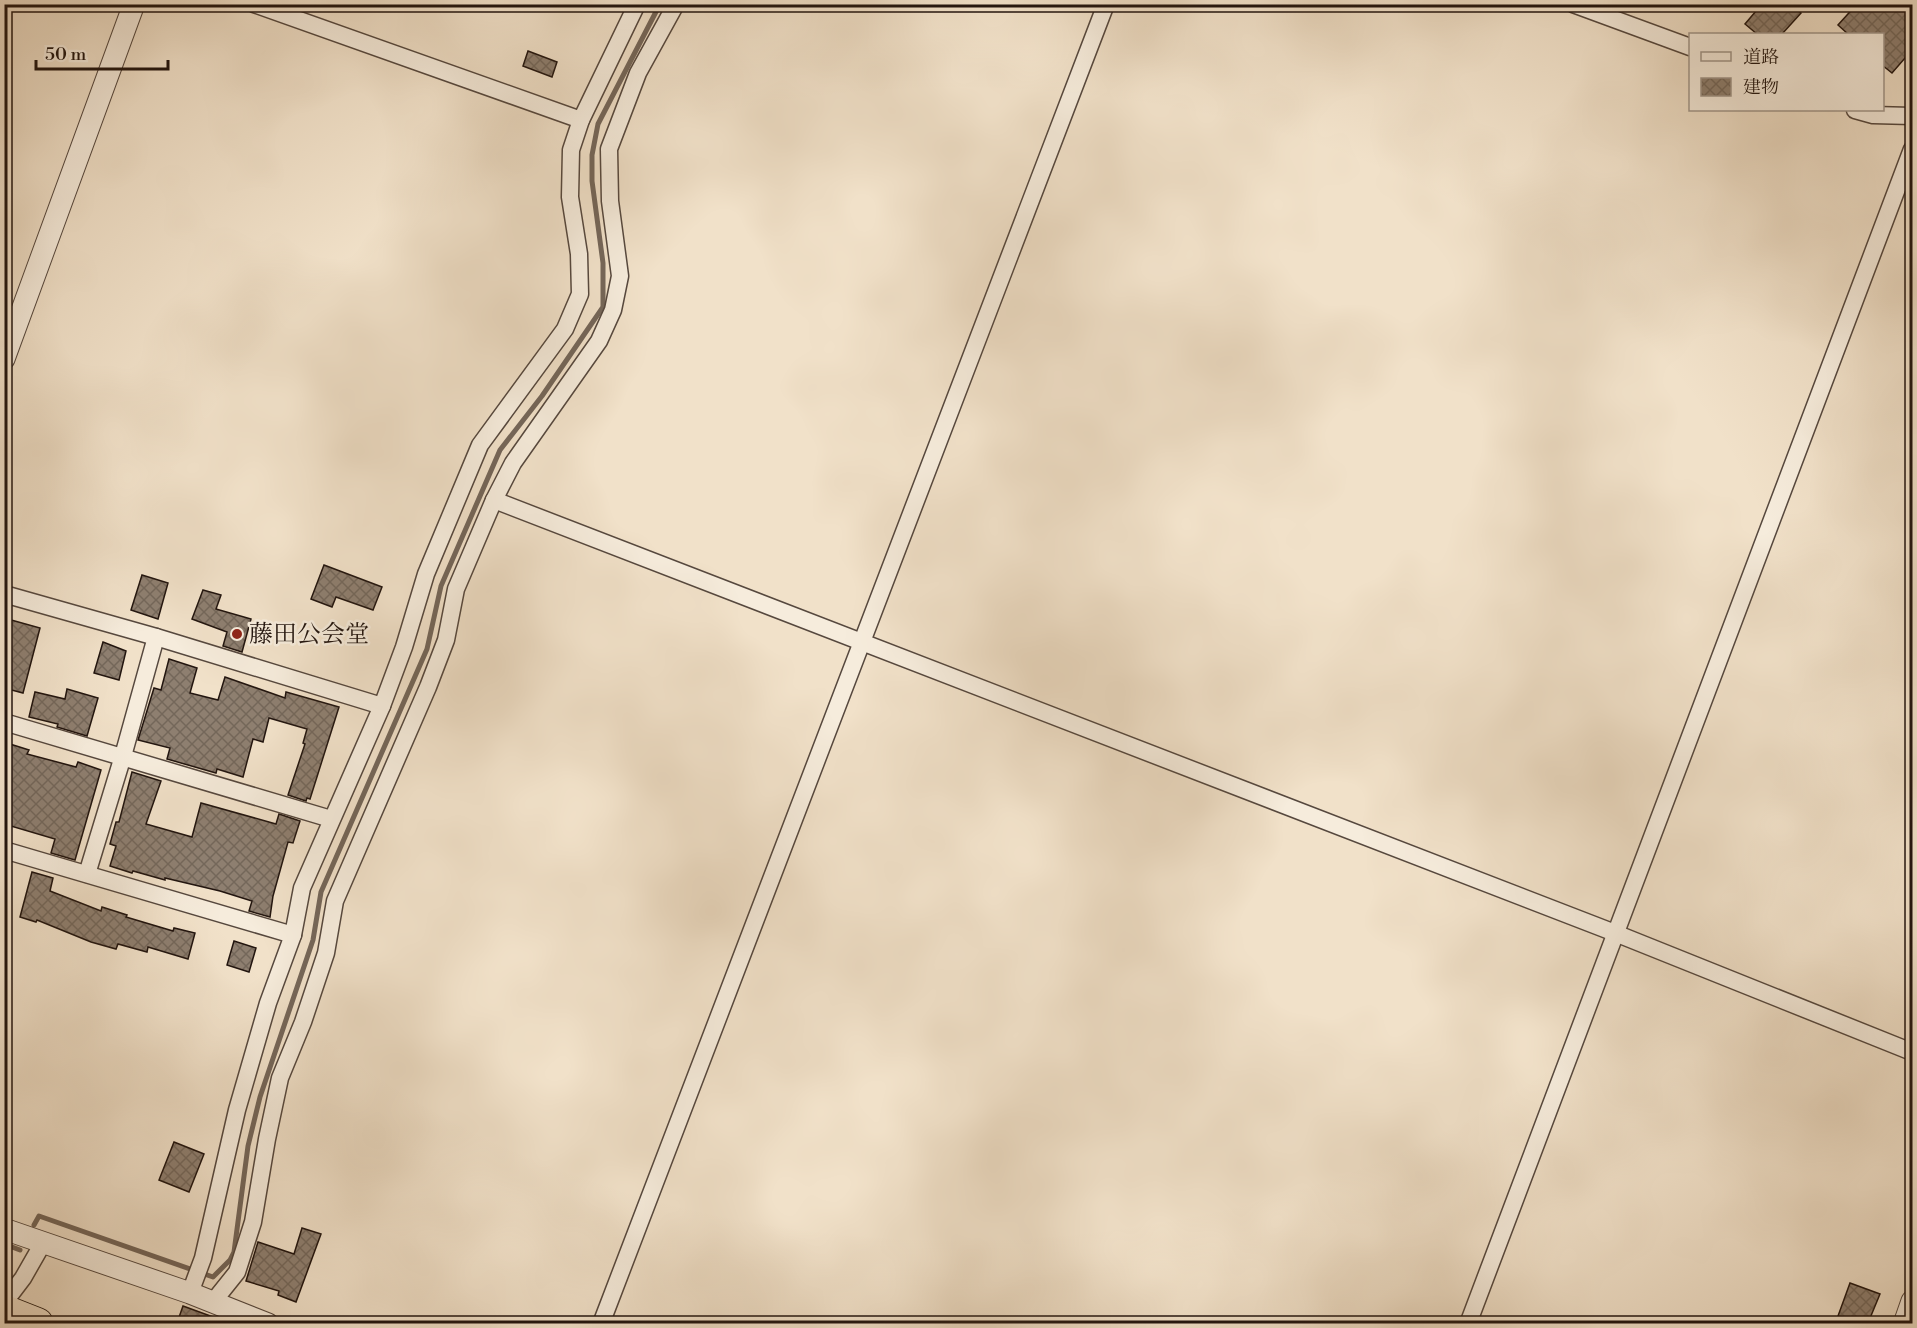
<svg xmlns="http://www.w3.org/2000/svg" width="1917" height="1328" viewBox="0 0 1917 1328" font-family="'Libre Bodoni','Noto Serif JP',serif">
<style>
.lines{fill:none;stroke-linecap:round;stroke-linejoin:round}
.stream{stroke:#746659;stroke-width:5}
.building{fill:url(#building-cross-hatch);stroke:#22150f;stroke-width:1.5}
.minor-casing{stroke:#56483e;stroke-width:19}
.tertiary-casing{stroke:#56483e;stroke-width:23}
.motorway-casing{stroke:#22150f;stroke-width:34}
.minor{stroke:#f6ecdc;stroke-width:16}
.tertiary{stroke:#f6ecdc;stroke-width:21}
.motorway{stroke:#f1e1c9;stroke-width:32}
.poi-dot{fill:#8f2418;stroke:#f6ecdc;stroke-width:2}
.labels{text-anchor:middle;stroke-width:5;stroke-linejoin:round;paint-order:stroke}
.poi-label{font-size:24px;fill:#22150f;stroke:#f6ecdc;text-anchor:start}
</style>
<defs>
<pattern id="building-cross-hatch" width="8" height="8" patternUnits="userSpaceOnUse" patternTransform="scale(1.5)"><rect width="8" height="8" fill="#8e7f70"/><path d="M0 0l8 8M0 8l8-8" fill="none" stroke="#74675a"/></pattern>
</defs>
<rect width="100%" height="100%" fill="#f1e1c9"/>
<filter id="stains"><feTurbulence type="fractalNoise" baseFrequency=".00333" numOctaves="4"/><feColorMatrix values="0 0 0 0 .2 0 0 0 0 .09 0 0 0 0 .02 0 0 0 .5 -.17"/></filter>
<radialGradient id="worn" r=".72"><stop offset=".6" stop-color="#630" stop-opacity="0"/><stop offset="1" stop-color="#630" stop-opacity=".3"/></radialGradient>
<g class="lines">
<g class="stream">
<polyline points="34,1225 39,1216 213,1277 230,1260 234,1252 248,1146 260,1097 313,940 321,892 427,649 441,586 500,450 542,396 603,307 603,263 592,181 592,155 598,124 660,4"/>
<polyline points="4,1244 20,1250"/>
</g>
</g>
<g class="building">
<polygon points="1762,4 1806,4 1800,12 1801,13 1782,34 1757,34 1745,24"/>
<polygon points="1857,4 1912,4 1912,50 1892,73 1882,65 1882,34 1848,34 1838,25"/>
<polygon points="528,51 557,62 552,77 523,66"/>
<polygon points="324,565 382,587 373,610 336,597 332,607 311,599"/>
<polygon points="142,575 168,583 158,619 131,610"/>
<polygon points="203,590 221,595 216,609 251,619 242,652 223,646 227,632 192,619"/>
<polygon points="4,618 40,628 23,693 4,688"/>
<polygon points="103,642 126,651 119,680 94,673"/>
<polygon points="169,659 197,668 190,693 218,700 225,677 285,698 286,692 339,707 310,799 307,798 306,801 288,795 305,744 303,743 307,729 269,718 263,742 253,739 243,777 217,769 216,773 167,759 170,748 138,740 154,688 161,690"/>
<polygon points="67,689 98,698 87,736 57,727 58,724 29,717 35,692 65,699"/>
<polygon points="10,744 29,750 27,754 76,767 78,762 101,770 75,860 51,853 55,839 4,824 4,762"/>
<polygon points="132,772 161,781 146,824 192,837 201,803 276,824 279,814 300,821 293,843 288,842 273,896 270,917 249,911 252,901 220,891 165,878 165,880 133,871 132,873 110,866 116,846 110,844 116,822 119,822"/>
<polygon points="32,872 53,878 50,891 101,911 102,907 127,915 126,917 173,931 174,928 195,933 188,959 148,947 147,952 118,944 116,949 91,942 37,920 36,922 20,917"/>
<polygon points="234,941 256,948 249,972 227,965"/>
<polygon points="174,1142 204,1154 189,1192 159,1180"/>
<polygon points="302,1228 321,1234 296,1302 278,1295 279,1291 246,1281 258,1242 294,1254"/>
<polygon points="1850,1283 1880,1294 1868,1323 1855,1323 1838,1316"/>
<polygon points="183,1306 227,1322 226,1323 177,1323"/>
</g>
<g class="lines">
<defs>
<g id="minor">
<polyline points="254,4 581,120"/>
<polyline points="1573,4 1690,47"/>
<polyline points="1855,110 1873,115 1912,116"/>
<polyline points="494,500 1615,933 1912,1052"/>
<polyline points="4,594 156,637 382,706 302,888 293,935 268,1003 237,1110 203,1258 190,1293"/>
<polyline points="382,706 404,647 426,574 480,445 565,329 580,294 579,254 570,197 571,150 581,120 637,4"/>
<polyline points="4,722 331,819"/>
<polyline points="4,850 293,935"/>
<polyline points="87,874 123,756 156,637"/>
<polyline points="213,1302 237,1272 253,1222 267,1139 280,1078 303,1022 326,953 335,901 428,687 446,640 456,589 494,500 513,463 599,341 613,310 620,276 610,201 609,149 638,73 676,4"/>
<polyline points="4,1303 23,1278 43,1243"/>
<polyline points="601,1324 1106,4"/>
<polyline points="1468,1324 1912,149"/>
</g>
<g id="tertiary">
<polyline points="4,359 134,4"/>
<polyline points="4,1229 190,1293 268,1324"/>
<polyline points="1904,1324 1912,1301"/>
</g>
<polyline id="motorway" points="4,1311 37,1324"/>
</defs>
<use href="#minor" class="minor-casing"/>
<use href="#tertiary" class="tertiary-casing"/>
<use href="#motorway" class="motorway-casing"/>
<use href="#minor" class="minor"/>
<use href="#tertiary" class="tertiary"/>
<use href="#motorway" class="motorway"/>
</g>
<circle class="poi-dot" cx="237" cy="634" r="6"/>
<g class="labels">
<g class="poi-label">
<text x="249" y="642">藤田公会堂</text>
</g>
</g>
<rect width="1917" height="1328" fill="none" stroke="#f1e1c9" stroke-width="24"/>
<rect x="6" y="6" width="1905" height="1316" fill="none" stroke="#22150f" stroke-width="3"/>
<rect x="12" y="12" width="1893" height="1304" fill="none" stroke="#22150f" stroke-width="1.5"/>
<rect x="1689" y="33" width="195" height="78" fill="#f6ecdc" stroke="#a1968a" stroke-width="1.5"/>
<rect x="1701" y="52" width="30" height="9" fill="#f6ecdc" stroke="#a1968a" stroke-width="1.5"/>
<text x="1743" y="63" font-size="18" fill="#22150f">道路</text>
<rect x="1701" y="78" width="30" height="18" fill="url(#building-cross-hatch)" stroke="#a1968a" stroke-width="1.5"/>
<text x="1743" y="93" font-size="18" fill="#22150f">建物</text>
<path d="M36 60v9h132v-9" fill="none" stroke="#22150f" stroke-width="3"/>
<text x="45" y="60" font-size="18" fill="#22150f" stroke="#f6ecdc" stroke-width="4.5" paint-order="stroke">50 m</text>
<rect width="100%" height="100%" filter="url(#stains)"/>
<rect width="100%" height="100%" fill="url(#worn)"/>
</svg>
